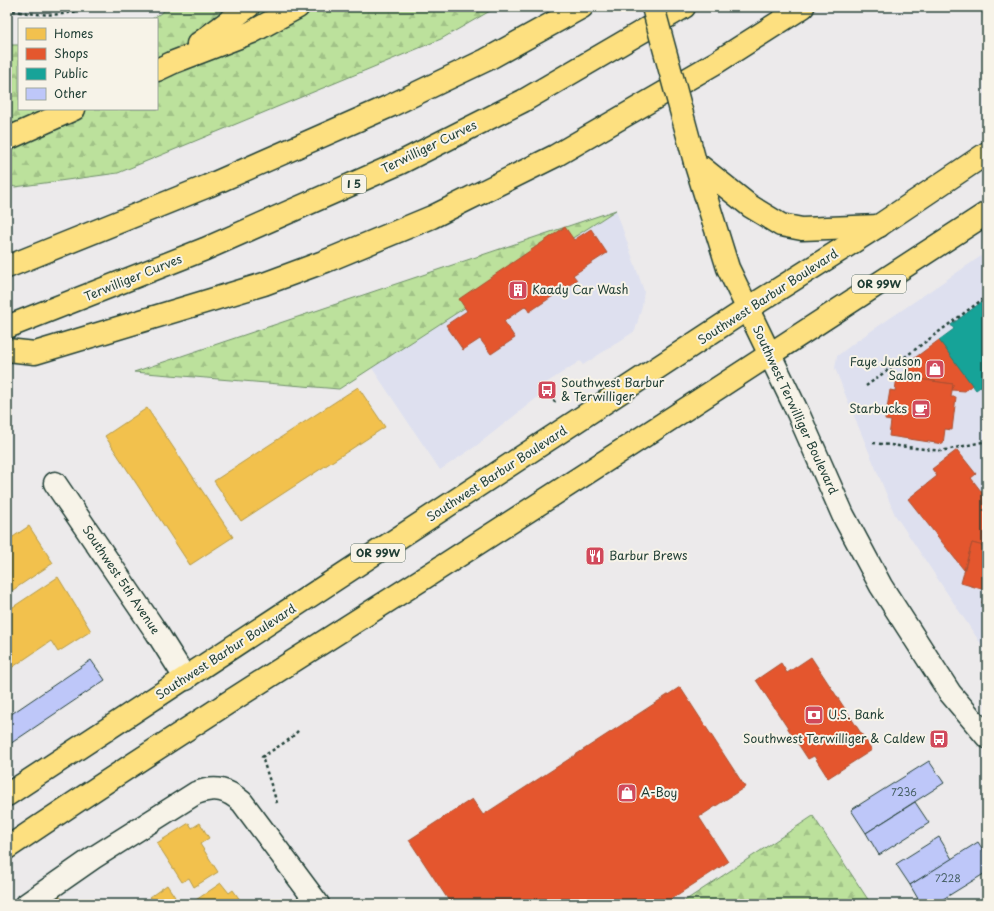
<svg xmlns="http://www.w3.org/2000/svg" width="994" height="911" viewBox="0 0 994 911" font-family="'Playpen Sans',sans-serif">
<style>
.built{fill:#dee0ef}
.forest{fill:url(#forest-firs);stroke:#6e8f68}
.homes{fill:#f2c14e;stroke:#b39946}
.shops{fill:#e4572e;stroke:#a94f30}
.public{fill:#17a398;stroke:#19847a}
.building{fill:#bec7f9;stroke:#1f3d34}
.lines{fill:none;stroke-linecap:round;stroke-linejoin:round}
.minor-casing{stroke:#1f3d34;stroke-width:25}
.secondary-casing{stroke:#1f3d34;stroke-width:25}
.primary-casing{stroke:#1f3d34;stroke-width:25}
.motorway-casing{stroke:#1f3d34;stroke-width:25}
.path{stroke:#1f3d34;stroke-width:2.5;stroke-dasharray:3 3;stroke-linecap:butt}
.minor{stroke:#f7f3e8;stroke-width:22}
.secondary{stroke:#f7f3e8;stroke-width:22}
.primary{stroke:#fde080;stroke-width:22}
.motorway{stroke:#fde080;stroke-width:22}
.primary-bridge-casing{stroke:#1f3d34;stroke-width:25;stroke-linecap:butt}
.primary-bridge{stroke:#fde080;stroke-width:22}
.labels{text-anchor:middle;stroke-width:4;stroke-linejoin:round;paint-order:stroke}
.number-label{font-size:10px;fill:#476065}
.shield{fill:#f7f3e8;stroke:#60746a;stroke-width:1}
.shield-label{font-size:11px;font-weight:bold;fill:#1f3d34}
.street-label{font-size:12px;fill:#1f3d34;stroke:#f7f3e8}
.poi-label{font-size:12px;fill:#1f3d34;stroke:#f7f3e8;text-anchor:start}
</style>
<defs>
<pattern id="forest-firs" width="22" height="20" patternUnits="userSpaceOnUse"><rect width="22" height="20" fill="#bce19c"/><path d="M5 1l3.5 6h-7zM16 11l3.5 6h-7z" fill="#a1c287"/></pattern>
</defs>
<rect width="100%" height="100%" fill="#eceaeb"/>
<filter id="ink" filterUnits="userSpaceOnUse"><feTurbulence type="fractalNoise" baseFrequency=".025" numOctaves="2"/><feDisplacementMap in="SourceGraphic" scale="8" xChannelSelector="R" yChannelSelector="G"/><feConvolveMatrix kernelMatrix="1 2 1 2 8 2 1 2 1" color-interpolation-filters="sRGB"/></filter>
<g filter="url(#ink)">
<g class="built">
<polygon points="616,210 644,291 642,306 635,331 583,365 580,361 540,387 543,393 476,446 440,470 372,368"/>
<polygon points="987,252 987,653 895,515 845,394 835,368 837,356 858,340"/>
</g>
<g class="forest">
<polygon points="170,7 497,7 441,39 118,173 15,187 7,184 7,45 19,45 19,109 157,109 157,19 152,19"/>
<polygon points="616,210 339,389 134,372"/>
<polygon points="813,816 871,904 680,904"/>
</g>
<g class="homes">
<polygon points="358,387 385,427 241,521 214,481"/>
<polygon points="147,408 233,537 190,565 105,436"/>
<polygon points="29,526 53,563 7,594 7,541"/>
<polygon points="58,577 91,631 58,652 51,641 7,671 7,611"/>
<polygon points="189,823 192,828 200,823 209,838 200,844 218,872 194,887 189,878 182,882 157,843"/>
<polygon points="221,883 229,893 233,890 243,904 190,904"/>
<polygon points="167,885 175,897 165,904 156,904 150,897"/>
<polygon points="59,895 65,904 45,904"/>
</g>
<g class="shops">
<polygon points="565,227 574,240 591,229 607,253 573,275 577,280 529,312 526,306 504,321 515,338 491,354 480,339 463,350 446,325 467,311 459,299"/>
<polygon points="939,340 972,385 965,391 952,390 953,384 909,378 912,360"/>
<polygon points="897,376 953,384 951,397 956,397 952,430 945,429 943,444 889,436 891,421 885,420 890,390 895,391"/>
<polygon points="957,450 976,474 971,478 987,499 987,547 972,543 964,570 908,499 937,476 932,469"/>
<polygon points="972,543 987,547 987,605 982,603 985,590 961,583"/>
<polygon points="811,657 872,750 828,778 814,756 808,759 756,680 781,663 787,673"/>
<polygon points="680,687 745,787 699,817 728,862 663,904 451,904 409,840 472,799 483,815"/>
</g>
<polygon class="public" points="983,301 986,306 987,305 987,382 976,390 939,340 954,329 951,325"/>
<g class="building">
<polygon points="91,660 105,680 7,746 7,717"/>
<polygon points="929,761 944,783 866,833 851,810"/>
<polygon points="915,802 929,823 879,855 866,833"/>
<polygon points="939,837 952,859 910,885 896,864"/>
<polygon points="978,842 987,856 987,872 935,904 921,904 910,885"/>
</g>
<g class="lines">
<defs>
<g id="minor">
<polyline points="55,483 157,633 186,679"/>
<path d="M27,904L93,858L196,793C216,786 227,789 242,802L318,904"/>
</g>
<polyline id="secondary" points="770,355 798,413 843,515 881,586 950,693 987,737"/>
<g id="primary">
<polyline points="695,162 728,268 770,355"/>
<polyline points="695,162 750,206 781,225 802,229 879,226"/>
<polyline points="7,795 747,309 880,225 987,153"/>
<path d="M7,848C143,756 282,668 421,580C610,458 799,337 987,213"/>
</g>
<g id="motorway">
<polyline points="198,44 248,7"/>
<polyline points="157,70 174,62 252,32 298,7"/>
<polyline points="7,139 74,109"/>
<polyline points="7,267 208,186 392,105 486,60 582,7"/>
<polyline points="7,327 205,249 400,163 523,101 684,7"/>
<polyline points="7,350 35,353 264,284 326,261 432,217 555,156 717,62 803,7"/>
</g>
</defs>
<use href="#minor" class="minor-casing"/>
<use href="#secondary" class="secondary-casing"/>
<use href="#primary" class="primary-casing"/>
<use href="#motorway" class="motorway-casing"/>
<g class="path">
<path d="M7,10C34,14 61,19 87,7"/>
<polyline points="866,386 987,296"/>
<polyline points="547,390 556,404"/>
<polyline points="873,443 941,451 987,441"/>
<polyline points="277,803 262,757 290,739 299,730"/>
</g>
<use href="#minor" class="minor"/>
<use href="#secondary" class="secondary"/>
<use href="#primary" class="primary"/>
<use href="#motorway" class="motorway"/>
<defs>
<polyline id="primary-bridge" points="653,7 695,162"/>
</defs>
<use href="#primary-bridge" class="primary-bridge-casing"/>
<use href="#primary-bridge" class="primary-bridge"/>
</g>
</g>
<defs>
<symbol id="building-square" viewBox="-11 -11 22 22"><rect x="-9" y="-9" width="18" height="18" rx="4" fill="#d1495b" stroke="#f7f3e8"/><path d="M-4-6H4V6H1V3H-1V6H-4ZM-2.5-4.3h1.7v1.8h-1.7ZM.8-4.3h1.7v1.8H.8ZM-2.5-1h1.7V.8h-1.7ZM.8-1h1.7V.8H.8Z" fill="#fff"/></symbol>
<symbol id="shop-square" viewBox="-11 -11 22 22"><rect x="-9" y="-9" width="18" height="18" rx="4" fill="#d1495b" stroke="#f7f3e8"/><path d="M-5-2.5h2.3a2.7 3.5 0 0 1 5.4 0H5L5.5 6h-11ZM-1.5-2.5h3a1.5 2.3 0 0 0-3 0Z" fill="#fff"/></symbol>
<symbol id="bus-square" viewBox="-11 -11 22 22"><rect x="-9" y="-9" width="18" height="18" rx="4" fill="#d1495b" stroke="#f7f3e8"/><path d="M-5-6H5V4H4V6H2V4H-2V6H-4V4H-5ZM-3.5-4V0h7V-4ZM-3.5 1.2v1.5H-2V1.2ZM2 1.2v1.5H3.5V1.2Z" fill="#fff"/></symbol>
<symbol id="cafe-square" viewBox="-11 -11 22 22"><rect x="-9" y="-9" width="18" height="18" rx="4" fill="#d1495b" stroke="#f7f3e8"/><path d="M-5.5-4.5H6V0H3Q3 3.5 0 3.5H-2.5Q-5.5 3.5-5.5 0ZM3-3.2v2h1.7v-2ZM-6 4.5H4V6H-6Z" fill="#fff"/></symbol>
<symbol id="restaurant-square" viewBox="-11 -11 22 22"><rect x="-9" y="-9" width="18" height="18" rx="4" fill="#d1495b" stroke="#f7f3e8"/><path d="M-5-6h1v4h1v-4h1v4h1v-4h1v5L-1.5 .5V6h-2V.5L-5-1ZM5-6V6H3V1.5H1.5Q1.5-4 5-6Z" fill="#fff"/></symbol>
<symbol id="bank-square" viewBox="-11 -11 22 22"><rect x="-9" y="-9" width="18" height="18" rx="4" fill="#d1495b" stroke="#f7f3e8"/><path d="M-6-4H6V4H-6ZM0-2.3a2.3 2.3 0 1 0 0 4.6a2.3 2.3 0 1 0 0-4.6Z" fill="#fff"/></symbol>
</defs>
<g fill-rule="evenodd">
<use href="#building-square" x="507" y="279" width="22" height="22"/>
<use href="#shop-square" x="924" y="358" width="22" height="22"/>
<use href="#bus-square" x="536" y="379" width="22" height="22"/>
<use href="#cafe-square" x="910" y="398" width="22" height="22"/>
<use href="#restaurant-square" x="584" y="545" width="22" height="22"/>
<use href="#bank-square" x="803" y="704" width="22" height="22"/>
<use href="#bus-square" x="928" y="728" width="22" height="22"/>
<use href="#shop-square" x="616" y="782" width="22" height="22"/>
</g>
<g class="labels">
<g class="number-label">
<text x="904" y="796">7236</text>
<text x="948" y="882">7228</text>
</g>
<g class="shield">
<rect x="342" y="175" width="24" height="18" rx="3"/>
<rect x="852" y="275" width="54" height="18" rx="3"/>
<rect x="351" y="544" width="54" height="18" rx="3"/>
</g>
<g class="shield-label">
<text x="354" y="188">I 5</text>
<text x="879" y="288">OR 99W</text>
<text x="378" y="557">OR 99W</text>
</g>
<g class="street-label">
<text transform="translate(429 147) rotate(-26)" y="4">Terwilliger Curves</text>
<text transform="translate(133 278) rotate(-22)" y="4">Terwilliger Curves</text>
<text transform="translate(768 297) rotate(-33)" y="4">Southwest Barbur Boulevard</text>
<text transform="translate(795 410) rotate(65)" y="4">Southwest Terwilliger Boulevard</text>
<text transform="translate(497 474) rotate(-33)" y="4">Southwest Barbur Boulevard</text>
<text transform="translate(121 580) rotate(56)" y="4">Southwest 5th Avenue</text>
<text transform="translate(226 652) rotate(-33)" y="4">Southwest Barbur Boulevard</text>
</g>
<g class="poi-label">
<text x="532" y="294">Kaady Car Wash</text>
<text x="921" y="366" text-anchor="end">Faye Judson<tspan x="921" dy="14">Salon</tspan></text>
<text x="561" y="387">Southwest Barbur<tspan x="561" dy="14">&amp; Terwilliger</tspan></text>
<text x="907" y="413" text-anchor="end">Starbucks</text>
<text x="609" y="560">Barbur Brews</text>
<text x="828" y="719">U.S. Bank</text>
<text x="925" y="743" text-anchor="end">Southwest Terwilliger &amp; Caldew</text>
<text x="641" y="797">A-Boy</text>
</g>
</g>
<rect width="994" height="911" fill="none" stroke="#f7f3e8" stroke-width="24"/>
<rect x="12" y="12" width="970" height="887" fill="none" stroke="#1f3d34" stroke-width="1.5" filter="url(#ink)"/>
<rect x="18" y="18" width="140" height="92" fill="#f7f3e8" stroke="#a1aaa0"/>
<rect x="26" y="28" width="20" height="12" fill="#f2c14e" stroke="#a1aaa0"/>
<text x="54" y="38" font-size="12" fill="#1f3d34">Homes</text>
<rect x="26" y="48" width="20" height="12" fill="#e4572e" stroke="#a1aaa0"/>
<text x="54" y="58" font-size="12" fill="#1f3d34">Shops</text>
<rect x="26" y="68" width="20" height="12" fill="#17a398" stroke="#a1aaa0"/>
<text x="54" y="78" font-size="12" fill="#1f3d34">Public</text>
<rect x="26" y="88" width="20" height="12" fill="#bec7f9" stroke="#a1aaa0"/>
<text x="54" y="98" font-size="12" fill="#1f3d34">Other</text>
</svg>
